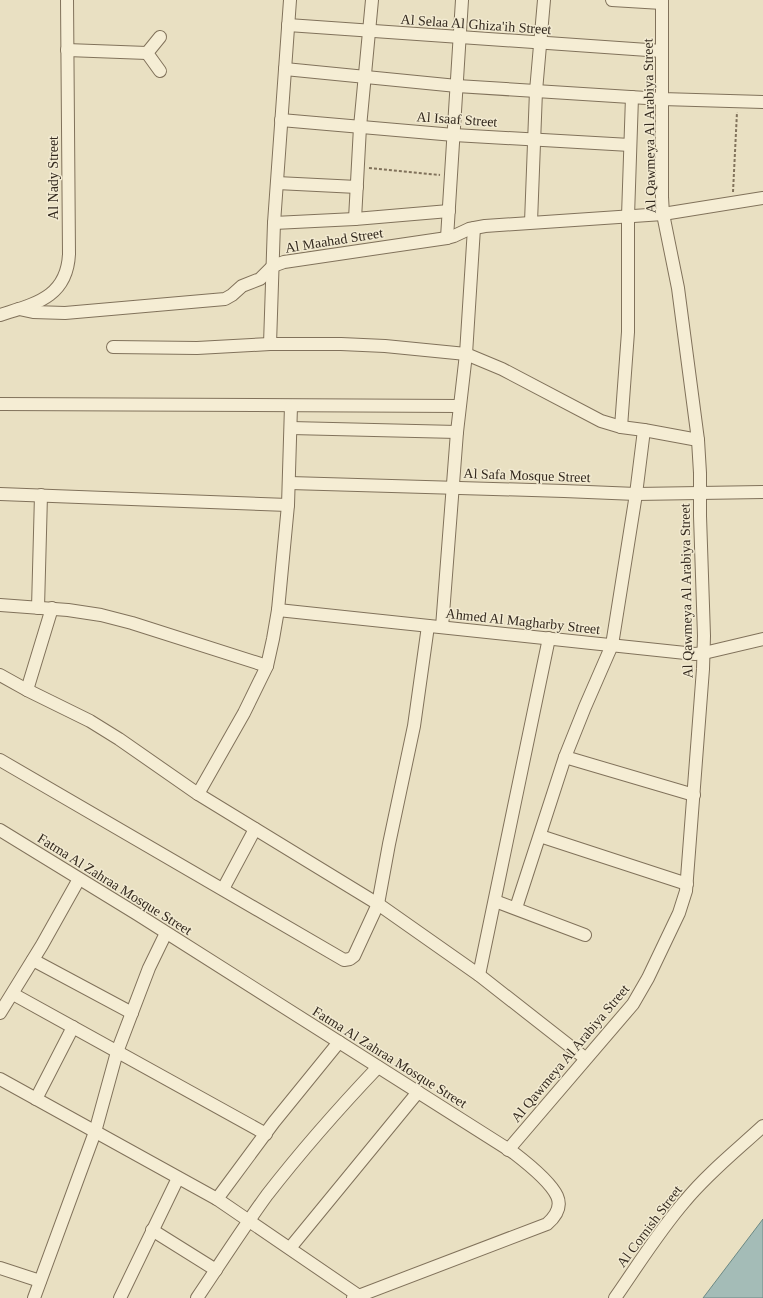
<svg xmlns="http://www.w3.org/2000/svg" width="763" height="1298" viewBox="0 0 763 1298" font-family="'Times New Roman',serif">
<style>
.water{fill:#a4bcb7;stroke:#6c8984}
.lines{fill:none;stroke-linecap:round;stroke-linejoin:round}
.minor-casing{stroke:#81725b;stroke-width:14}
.path{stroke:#81725b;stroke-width:2;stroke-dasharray:3 2;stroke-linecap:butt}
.minor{stroke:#f5edd4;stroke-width:12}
.labels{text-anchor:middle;stroke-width:3;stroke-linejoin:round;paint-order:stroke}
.street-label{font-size:14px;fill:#33291e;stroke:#f2ead1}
</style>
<rect width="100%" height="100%" fill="#e9e0c2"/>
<polygon class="water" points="763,1219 763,1298 703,1298"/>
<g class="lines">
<defs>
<g id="minor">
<polyline points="612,0 662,3"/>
<polyline points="288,25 662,51"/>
<polyline points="67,50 147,53"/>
<polyline points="285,69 457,86 662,99 763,102"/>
<polyline points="160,71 147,53 160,37"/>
<polyline points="281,120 454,135 630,145"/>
<polyline points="277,183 357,187"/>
<polyline points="355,219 360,127 372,0"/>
<polyline points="531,222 536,91 544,0"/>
<polyline points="274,223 355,219 449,211"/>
<polyline points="447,238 462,0"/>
<polyline points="19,309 33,312 65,313 225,299 232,295 242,286 260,279 273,266 284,262 447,238 454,236 469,229 485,226 663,214 763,198"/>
<path d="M0,315C34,304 67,298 69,254L67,0"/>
<polyline points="270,344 274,223 290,0"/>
<polyline points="113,347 197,348 270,344 341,344 385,346 466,354 502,369 601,421 621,427 644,430 698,440"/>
<polyline points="0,404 459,406"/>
<polyline points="621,427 628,332 628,216 632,97"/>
<polyline points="291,428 457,432"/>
<polyline points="290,483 564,491 636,494 763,492"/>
<polyline points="0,494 288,505"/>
<polyline points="0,605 68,610 101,615 132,623 267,666"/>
<polyline points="38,608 41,495"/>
<polyline points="278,610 695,654 704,653 763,639"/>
<polyline points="442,627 457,432 466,354 474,228"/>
<polyline points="0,675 27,690 90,721 119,739 198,794 378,904 479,975 585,1058"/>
<polyline points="27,690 52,608"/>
<polyline points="565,757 694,795"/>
<polyline points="0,760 344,960 350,959 354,956 378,904 389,844 414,726 428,626"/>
<polyline points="198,794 244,713 267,666 273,639 278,610 288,505 291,406"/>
<path d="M0,830L137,914L514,1153C527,1163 550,1181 557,1196C562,1207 555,1217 547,1224L353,1298"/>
<polyline points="540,836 687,884"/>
<polyline points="223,889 255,829"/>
<polyline points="495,901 585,935"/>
<polyline points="516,908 565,757 585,707 612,645 636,494 644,430"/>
<polyline points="33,960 132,1013"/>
<polyline points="479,975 549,638"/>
<polyline points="13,994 266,1134"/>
<polyline points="0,1013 42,945 79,879"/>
<polyline points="0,1079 217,1199 359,1296"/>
<polyline points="36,1099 73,1027"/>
<polyline points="508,1150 633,1004 648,978 679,913 686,891 703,669 704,636 700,516 700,473 698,440 678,288 663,214 662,197 662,0"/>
<polyline points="217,1199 274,1122 339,1042"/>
<polyline points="152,1230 216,1270"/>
<polyline points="290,1248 418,1092"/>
<polyline points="0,1268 40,1281"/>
<polyline points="34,1298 95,1132 117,1052 149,968 166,933"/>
<polyline points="120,1298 178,1178"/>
<path d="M197,1298C220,1264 243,1228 267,1195C302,1150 339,1108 378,1067"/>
<path d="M615,1298C638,1265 659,1231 685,1201C708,1173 737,1150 763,1126"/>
</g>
</defs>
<use href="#minor" class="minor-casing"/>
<g class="path">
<polyline points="369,168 440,175"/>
<polyline points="733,192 737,112"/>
</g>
<use href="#minor" class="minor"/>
</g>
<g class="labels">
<g class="street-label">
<text transform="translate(476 24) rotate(4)" y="5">Al Selaa Al Ghiza'ih Street</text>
<text transform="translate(457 119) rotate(4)" y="5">Al Isaaf Street</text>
<text transform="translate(649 126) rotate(-91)" y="5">Al Qawmeya Al Arabiya Street</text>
<text transform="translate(53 178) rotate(-90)" y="5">Al Nady Street</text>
<text transform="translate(334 240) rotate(-9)" y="5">Al Maahad Street</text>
<text transform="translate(527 475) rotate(2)" y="5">Al Safa Mosque Street</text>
<text transform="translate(686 591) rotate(-91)" y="5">Al Qawmeya Al Arabiya Street</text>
<text transform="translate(523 621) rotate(6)" y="5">Ahmed Al Magharby Street</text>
<text transform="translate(115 884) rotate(32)" y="5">Fatma Al Zahraa Mosque Street</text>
<text transform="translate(570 1053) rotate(-50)" y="5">Al Qawmeya Al Arabiya Street</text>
<text transform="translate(390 1057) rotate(32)" y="5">Fatma Al Zahraa Mosque Street</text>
<text transform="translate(649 1226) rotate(-53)" y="5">Al Cornish Street</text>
</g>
</g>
</svg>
